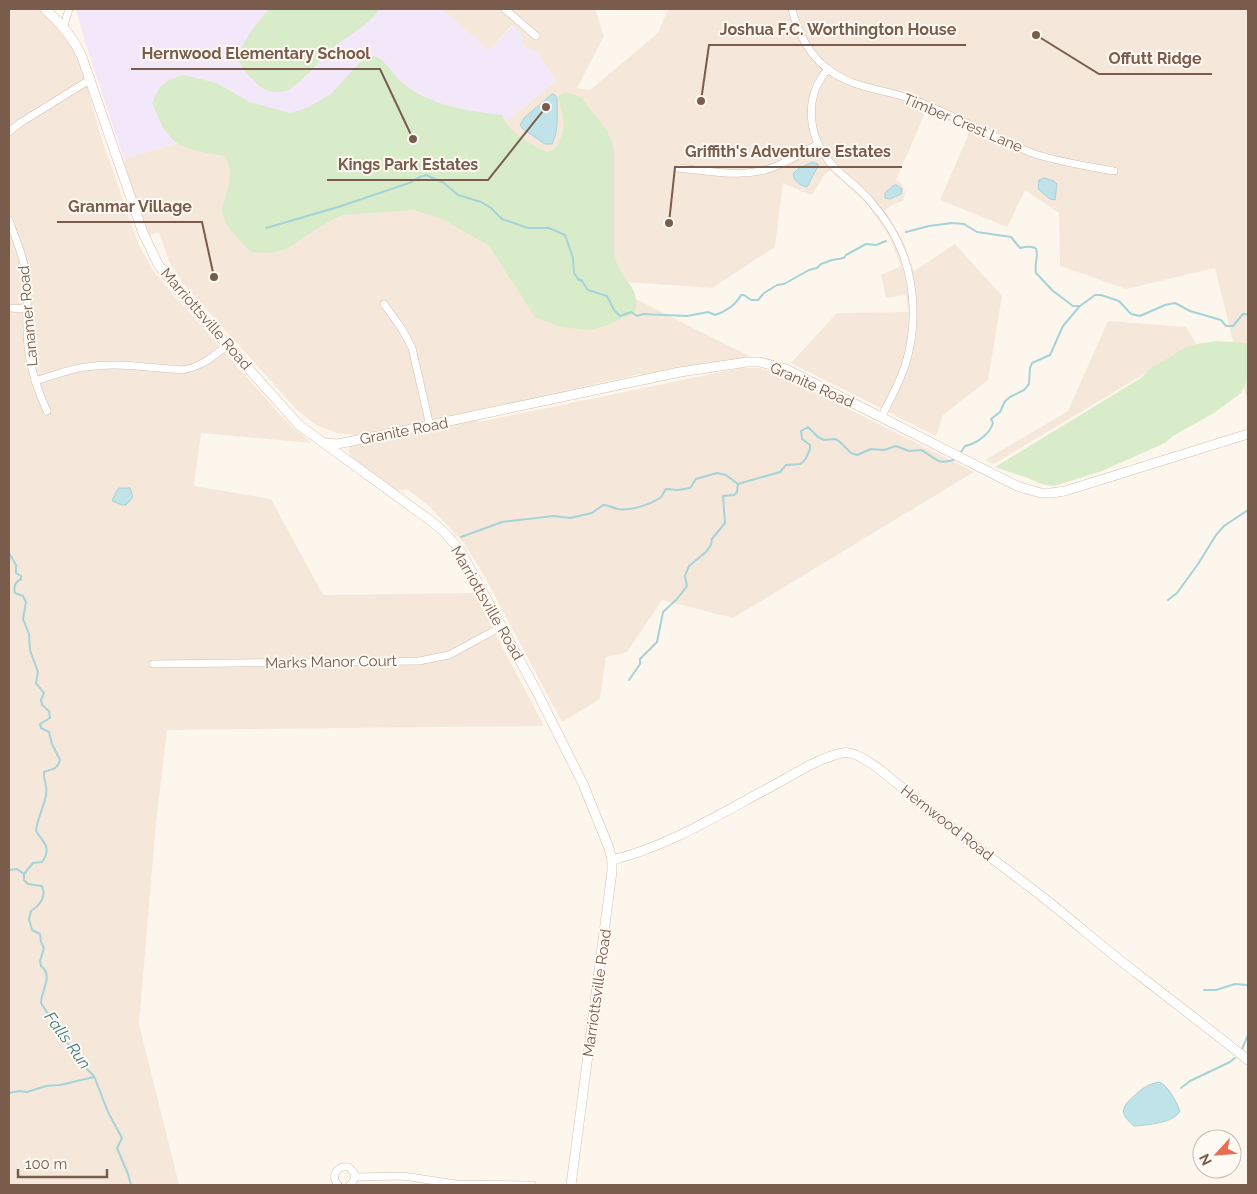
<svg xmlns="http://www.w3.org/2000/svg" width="1257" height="1194" viewBox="0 0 1257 1194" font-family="Raleway,sans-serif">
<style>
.residential{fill:#f5e8da}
.education{fill:#f3e8fa}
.green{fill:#d8ecc9}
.water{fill:#bfe3e8;stroke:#a5d3da}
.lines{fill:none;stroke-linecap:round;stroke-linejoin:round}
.stream{stroke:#a5d3da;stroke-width:2}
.street-casing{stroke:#d1beb0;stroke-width:8}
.secondary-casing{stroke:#d6c0b0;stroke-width:10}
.street{stroke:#fff;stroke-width:7}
.secondary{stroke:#fff;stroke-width:9}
.labels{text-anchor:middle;stroke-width:4;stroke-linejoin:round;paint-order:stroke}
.street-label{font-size:15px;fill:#7a5c4d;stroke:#fffaf3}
.water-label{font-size:16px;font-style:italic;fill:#437c86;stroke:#fffaf3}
.leader{fill:none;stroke:#7a5c4d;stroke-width:2}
.callout-dot{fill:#7a5c4d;stroke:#fffaf3;stroke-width:2}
.callout-label{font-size:16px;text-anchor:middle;font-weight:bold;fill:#7a5c4d;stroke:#fffaf3;stroke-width:4;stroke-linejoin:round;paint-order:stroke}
</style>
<rect width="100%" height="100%" fill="#fdf6ec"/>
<g class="residential">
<polygon points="9,9 37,9 44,12 70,41 84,74 100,134 138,243 152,269 171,292 282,417 311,443 201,433 194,486 271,499 323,595 474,593 544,726 167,730 156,823 139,1025 179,1185 9,1185"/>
<polygon points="442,9 595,9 604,36 577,88 590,90 658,33 668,9 1248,9 1248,404 1215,268 1126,289 1060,266 1059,213 1025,190 1007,227 940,200 970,131 926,111 896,180 902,184 905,192 903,201 892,205 885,210 904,243 914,271 955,244 1002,296 988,380 943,415 936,436 791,363 837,313 908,312 906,295 886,298 881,275 901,266 888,234 867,204 830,170 825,174 813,194 810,195 783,183 775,247 712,288 598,280 753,358 699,367 698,364 641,376 641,374 369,434 357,435 337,433 316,425 297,410 182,282 169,261 159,232 148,236 126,172 124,159 263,117 501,125 556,81 537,51 532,51 524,46 521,35 512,25 489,51"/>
<polygon points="1108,321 1186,327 1196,343 994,464 985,460 1068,411"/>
<polygon points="741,368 758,368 781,375 974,472 733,618 662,600 627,652 606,657 600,699 562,722 481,570 464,543 429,506 407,489 395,491 351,457 349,453 349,447 351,445 478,418 479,422"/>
</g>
<polygon class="education" points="76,9 442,9 489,51 513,25 520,32 524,46 532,51 537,51 556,81 501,125 263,117 124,159 85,42"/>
<g class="green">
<path d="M269,9H378C376,20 345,38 335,46C323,56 298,88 285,91C275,94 265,91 257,84C250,77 242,70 239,60C236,48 261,18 269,9Z"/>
<path d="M373,56C387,60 392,75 404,84C432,106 467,111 502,115C510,134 530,143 547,152L555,149C568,129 563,117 558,96L565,92L581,97L607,131L614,148V253C615,258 617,264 619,269C628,286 641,289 634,313L603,327L588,330L561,327L535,317L489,246L443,219L414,210L342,215L319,227L286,249L270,253L251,252C240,240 224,227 222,210C222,206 224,202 225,198C230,182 233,171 225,156C205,152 181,152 168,134C161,126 157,113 152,103L160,87L167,81L183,75L217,83L249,102L290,113L307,108L331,94L364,58Z"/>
<polygon points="1215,341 1248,343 1248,377 1241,393 1214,413 1173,436 1165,443 1102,471 1054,486 1041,484 1028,478 995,467 1141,378 1153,366 1167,359 1184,348 1191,345"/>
</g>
<g class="water">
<path d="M552,94L555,95L557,98C557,113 559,130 552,144H545L523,129L520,125L524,118Z"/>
<path d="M813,162L818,164L817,168L807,187C799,185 795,182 793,174L799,168Z"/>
<polygon points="1044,178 1054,181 1057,184 1055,200 1050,199 1038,189 1039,180"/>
<polygon points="894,185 897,185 902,189 901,194 890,199 885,198 885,193"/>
<polygon points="119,488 130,488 133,497 126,505 122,505 112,501 117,490"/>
<path d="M1159,1082C1168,1085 1176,1101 1180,1111C1174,1123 1147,1125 1134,1126C1120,1114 1120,1108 1134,1096C1141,1089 1148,1084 1159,1082Z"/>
</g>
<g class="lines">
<g class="stream">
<path d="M266,228L338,207L409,183L420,177L426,175L444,183L458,195L481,202L491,208L502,219L528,228H549L565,235L573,258L574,273L578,279L582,281L588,290L607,296L614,310L620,316L631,312L637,316L643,314L687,316L708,312L715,315C725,312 736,305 741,295H744L751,300H758L764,293L777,285L784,284L809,270L817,268L821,264L832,260L844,258L846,255L866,244L876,245L886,241"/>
<path d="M906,232L929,226L952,223L964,224L977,232L1011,237L1020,248C1047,242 1033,258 1036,273L1053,291L1073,306H1080L1095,295H1101L1119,301L1131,314L1140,316L1165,305L1175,303L1190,311L1221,320L1226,326H1233L1243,314H1248"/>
<path d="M961,452L965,446C976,444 990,434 993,423L991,419L1000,412L1005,401L1010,397L1024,390L1029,384L1030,368L1032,363L1050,355L1063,326L1079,307"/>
<path d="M461,537L502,522L554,516L570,518L592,513L603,505C609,505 613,508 618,509C631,511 649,505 660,498C663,496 663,492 666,489L678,490L690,488L696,479L717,473L726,475L738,484L780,472L786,465L800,464L803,462L806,458L810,449V445L802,439L801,431L808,427L818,437L824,440L835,439L839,441L851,453L857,455L871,449L884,450L896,446L909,451L921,450C937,458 936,466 956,459"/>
<path d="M9,553L16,565V573L21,576V579C15,582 13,586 15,593L23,596L26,602L23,619L29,634L30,650L38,672L36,683L44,693L41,700L42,705L49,711L50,718L40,724L41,728L49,732L52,744L60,760C56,772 52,768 44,772C43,780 48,786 46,795C44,807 37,819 36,831C44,843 52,848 42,862L33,863L24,874V880L28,884L42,886C47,897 40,905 31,911L29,919L32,930L40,934L41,942L44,948L40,961L41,966C54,976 41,990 41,1003L63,1038L81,1058L85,1067L94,1076L108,1112L122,1138L117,1148L128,1174L131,1185"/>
<polyline points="1168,600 1177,593 1198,564 1216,535 1224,526 1248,510"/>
<polyline points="629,680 640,664 640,659 657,642 663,612 677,599 687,586 685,576 689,566 706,552 711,545 712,539 725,523 723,496 734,495 737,492 738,484"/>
<polyline points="9,870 17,869 24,874"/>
<polyline points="1204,990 1216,990 1235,984 1248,985"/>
<polyline points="1242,1049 1248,1035"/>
<polyline points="1181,1088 1190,1081 1230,1062 1235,1058"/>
<polyline points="9,1093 19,1091 27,1092 46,1086 60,1085 94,1077"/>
</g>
<defs>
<g id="street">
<polyline points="505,9 536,36"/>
<path d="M792,9C798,33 808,54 828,69C853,89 885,89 914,100C954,115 992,137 1032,153C1058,162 1086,166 1114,171"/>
<polyline points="64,26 69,9"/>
<path d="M828,69C802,99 808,140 835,168C847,180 861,189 871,202C885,218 897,237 904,257C916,292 916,331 905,366C899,384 889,401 881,418"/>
<polyline points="9,132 20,123 91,79"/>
<path d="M679,168C707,171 737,177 765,170C784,165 801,153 818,144"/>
<path d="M9,220C15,238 24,256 26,275C29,293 26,311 27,329C27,358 35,385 47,411"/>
<polyline points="384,304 402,329 412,348 430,426"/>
<polyline points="9,308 27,309"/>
<path d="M35,381C52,376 69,369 86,367C119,362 150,368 182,370C201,367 213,357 227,345"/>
<polyline points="153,664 419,661 449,655 501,627"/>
<polyline points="355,1177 403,1176 456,1184 532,1185"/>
<path d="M338,1185C330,1176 337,1165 349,1167L355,1174L354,1180L350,1185"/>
</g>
<g id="secondary">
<path d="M45,9C61,23 73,37 82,57L143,233L158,264L177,289L299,425L431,521L444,532L460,550L537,692L583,784L609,848L612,860V871L571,1185"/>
<polyline points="326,443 337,444 383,435 680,372 747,362 760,362 786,369 1017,486 1041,493 1051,493 1065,491 1248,434"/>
<path d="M612,860C668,847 725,811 776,784C796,773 819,758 842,753C861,748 902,789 918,801C955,831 993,859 1031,888C1068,916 1102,947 1139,975C1175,1003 1212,1031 1248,1060"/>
</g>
</defs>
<use href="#street" class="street-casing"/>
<use href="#secondary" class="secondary-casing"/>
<use href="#street" class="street"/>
<use href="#secondary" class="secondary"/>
</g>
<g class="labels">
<g class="street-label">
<text transform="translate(963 123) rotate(23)" y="5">Timber Crest Lane</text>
<text transform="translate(28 316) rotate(-95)" y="5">Lanamer Road</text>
<text transform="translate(206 319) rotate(49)" y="5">Marriottsville Road</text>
<text transform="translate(812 385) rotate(24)" y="5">Granite Road</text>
<text transform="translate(404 431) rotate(-11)" y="5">Granite Road</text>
<text transform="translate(487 603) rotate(60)" y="5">Marriottsville Road</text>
<text transform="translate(331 662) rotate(-1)" y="5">Marks Manor Court</text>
<text transform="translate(947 823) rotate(38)" y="5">Hernwood Road</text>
<text transform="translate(597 993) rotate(-82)" y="5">Marriottsville Road</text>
</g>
<g class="water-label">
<text transform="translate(68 1040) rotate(54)" y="6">Falls Run</text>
</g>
</g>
<path class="leader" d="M701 101L709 45H966M413 139L380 69H131M1036 35L1099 74H1212M669 223L675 167H902M546 107L488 180H327M214 277L202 222H57"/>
<g class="callout-dot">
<circle cx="701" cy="101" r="5"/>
<circle cx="413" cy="139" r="5"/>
<circle cx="1036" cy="35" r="5"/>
<circle cx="669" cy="223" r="5"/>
<circle cx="546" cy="107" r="5"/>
<circle cx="214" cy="277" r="5"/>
</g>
<g class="callout-label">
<text x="838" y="35">Joshua F.C. Worthington House</text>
<text x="256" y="59">Hernwood Elementary School</text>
<text x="1155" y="64">Offutt Ridge</text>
<text x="788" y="157">Griffith's Adventure Estates</text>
<text x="408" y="170">Kings Park Estates</text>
<text x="130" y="212">Granmar Village</text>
</g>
<rect width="1257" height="1194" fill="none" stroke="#7a5c4d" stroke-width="20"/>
<g transform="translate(1217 1154) rotate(244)"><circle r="24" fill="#fffaf3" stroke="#cabbb1"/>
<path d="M0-4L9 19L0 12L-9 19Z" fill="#e76f51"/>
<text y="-8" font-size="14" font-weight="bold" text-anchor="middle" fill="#7a5c4d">N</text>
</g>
<path d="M18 1169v8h89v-8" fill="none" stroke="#7a5c4d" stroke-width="2.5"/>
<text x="25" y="1169" font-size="15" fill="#7a5c4d" stroke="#fffaf3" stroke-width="4" paint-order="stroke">100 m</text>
</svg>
